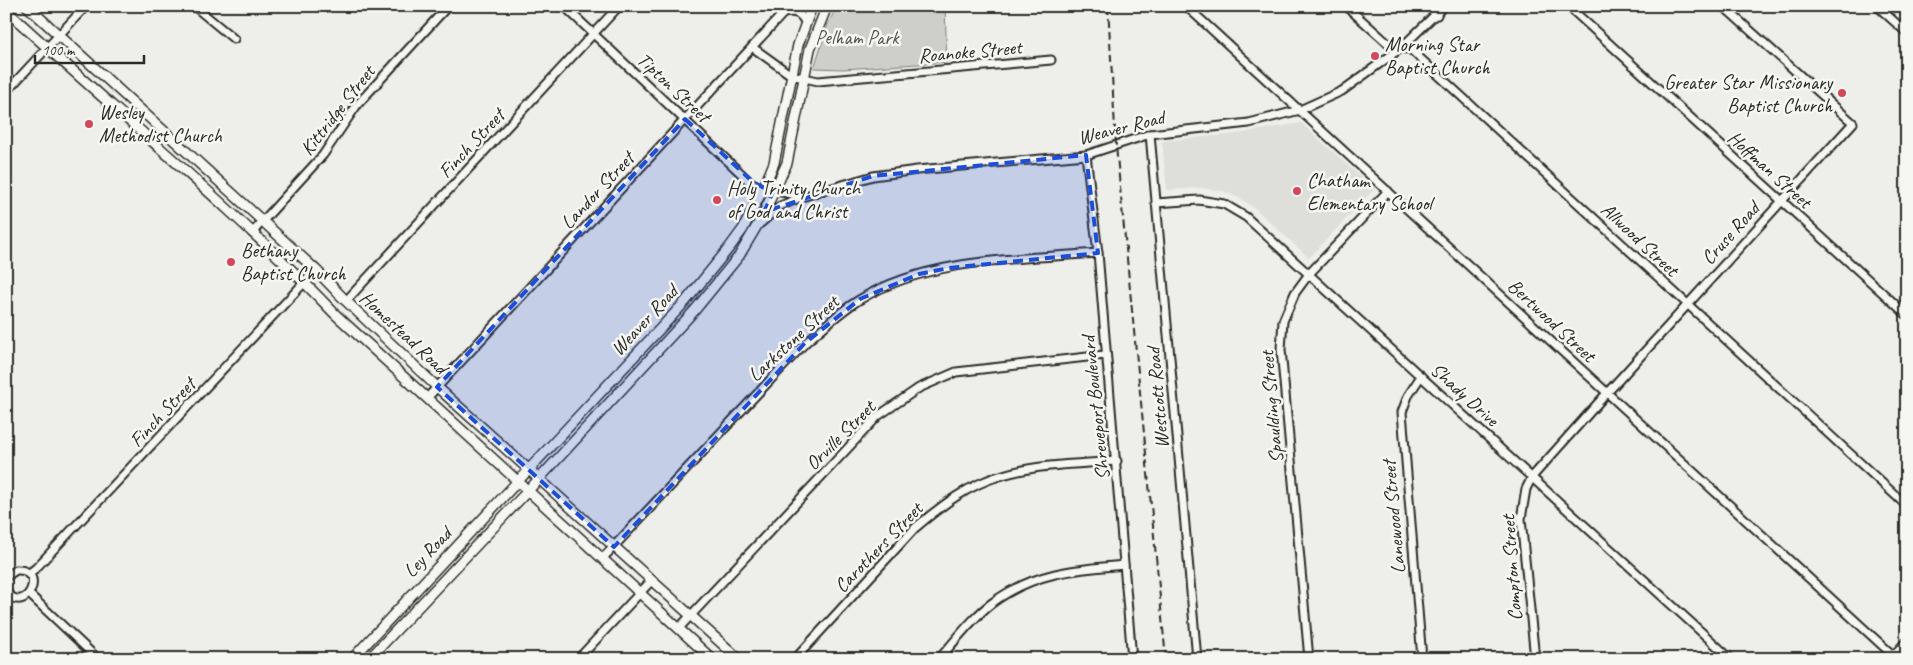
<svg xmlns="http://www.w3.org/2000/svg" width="1913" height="665" viewBox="0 0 1913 665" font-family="Caveat,sans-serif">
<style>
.built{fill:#dededb}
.green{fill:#cececa;stroke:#7c7c7a}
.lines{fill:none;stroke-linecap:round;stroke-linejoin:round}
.minor-casing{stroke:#2b2b2b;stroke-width:11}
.major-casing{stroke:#2b2b2b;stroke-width:12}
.minor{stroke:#f6f6f2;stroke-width:7}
.major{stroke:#f6f6f2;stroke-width:9}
.rail{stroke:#2b2b2b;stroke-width:2;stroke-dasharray:8 4;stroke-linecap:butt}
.marked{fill:#1d4ed8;fill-opacity:0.2;stroke:#1d4ed8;stroke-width:4;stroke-dasharray:10 6;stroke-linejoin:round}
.poi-dot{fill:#d1495b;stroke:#f6f6f2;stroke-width:2}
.labels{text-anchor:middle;stroke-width:5;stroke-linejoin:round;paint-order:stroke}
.park-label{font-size:20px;fill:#545453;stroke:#f6f6f2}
.poi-label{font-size:20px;fill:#2b2b2b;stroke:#f6f6f2;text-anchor:start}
.street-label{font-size:20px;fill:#2b2b2b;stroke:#f6f6f2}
</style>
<rect width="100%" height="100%" fill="#eeeeea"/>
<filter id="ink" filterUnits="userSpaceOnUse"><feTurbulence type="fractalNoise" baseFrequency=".02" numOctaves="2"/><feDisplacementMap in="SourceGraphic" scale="10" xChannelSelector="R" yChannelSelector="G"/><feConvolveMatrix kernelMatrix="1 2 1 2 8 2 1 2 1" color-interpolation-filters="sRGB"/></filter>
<g filter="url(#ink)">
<polygon class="built" points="1301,123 1374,189 1309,258 1257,210 1241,199 1223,191 1201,188 1167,190 1162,141 1236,134"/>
<polygon class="green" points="837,6 945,6 947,62 843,69 814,68 828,24"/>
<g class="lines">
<defs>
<g id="minor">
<polyline points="194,6 234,39"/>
<polyline points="564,6 749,181 763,189 805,196 873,176 917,170 1086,155 1150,134 1249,123 1300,110 1342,91 1401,48 1444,6"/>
<polyline points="1186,6 1897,659"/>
<polyline points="1346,6 1393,48 1410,49 1907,506"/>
<polyline points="1428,6 1437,15"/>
<polyline points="1568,6 1907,315"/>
<polyline points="1877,6 1907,33"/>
<path d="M784,13C796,11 801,13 806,24"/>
<polyline points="752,47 791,75 818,81 1051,60"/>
<polyline points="6,92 86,6"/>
<polyline points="1150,134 1197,659"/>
<polyline points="1086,155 1098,253 1132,659"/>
<polyline points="1156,203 1199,200 1224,204 1246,217 1731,659"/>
<polyline points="761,223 780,206 802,197"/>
<polyline points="252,233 323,155 357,105 448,6"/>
<polyline points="346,301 619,6"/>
<polyline points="1421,376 1408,396 1402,412 1422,659"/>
<polyline points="428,397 790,6"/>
<path d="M603,558L805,343C823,328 839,312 859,300C927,258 1020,259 1098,253"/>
<polyline points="28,574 36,568 316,270"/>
<path d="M6,577L16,570C48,568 27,617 6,592"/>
<polyline points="29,594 98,659"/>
<polyline points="679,628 878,416 919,388 956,372 1105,355"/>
<polyline points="578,659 652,580"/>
<path d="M795,659L915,528C941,506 969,484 1003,475C1040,464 1079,464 1117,461"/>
<path d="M939,659C956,640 972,618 992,603C1034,572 1075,569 1124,565"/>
<polyline points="1309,659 1281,349 1283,321 1295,293 1309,274 1388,191"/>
<polyline points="1535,659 1521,519 1526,489 1532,477 1607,393 1853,123 1723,6"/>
<polyline points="1890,659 1907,641"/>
</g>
<g id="major">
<polyline points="27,6 316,270 346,301 437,387 739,659"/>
<path d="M6,10C115,111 233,207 335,314L712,659"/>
<polyline points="352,659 685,302 729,248 743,229 763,189 774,163 798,45 812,6"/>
<polyline points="369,659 539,479 695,310 739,256 761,219 787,163 810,49 827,6"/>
</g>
</defs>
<use href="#minor" class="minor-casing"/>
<use href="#major" class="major-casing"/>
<use href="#minor" class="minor"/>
<use href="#major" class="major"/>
<polyline class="rail" points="1108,6 1116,146 1166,659"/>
</g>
</g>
<path class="marked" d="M685,119L754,183L773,192L764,212L873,176L1086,155L1098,253L949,268L919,274L860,299L805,343L614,547L437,387Z"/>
<g class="poi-dot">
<circle cx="1375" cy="56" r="5"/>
<circle cx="1842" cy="93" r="5"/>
<circle cx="89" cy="124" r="5"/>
<circle cx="1297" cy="191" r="5"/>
<circle cx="717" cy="200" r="5"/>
<circle cx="231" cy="262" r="5"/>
</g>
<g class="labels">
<g class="park-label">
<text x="857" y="44">Pelham Park</text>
</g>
<g class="poi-label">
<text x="1385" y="51">Morning Star<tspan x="1385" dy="23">Baptist Church</tspan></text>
<text x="1832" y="89" text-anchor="end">Greater Star Missionary<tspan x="1832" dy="23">Baptist Church</tspan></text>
<text x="99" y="119">Wesley<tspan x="99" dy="23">Methodist Church</tspan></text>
<text x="1307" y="187">Chatham<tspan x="1307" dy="23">Elementary School</tspan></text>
<text x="727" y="195">Holy Trinity Church<tspan x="727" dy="23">of God and Christ</tspan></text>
<text x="241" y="257">Bethany<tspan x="241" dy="23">Baptist Church</tspan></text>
</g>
<g class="street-label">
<text transform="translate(970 51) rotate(-5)" y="7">Roanoke Street</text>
<text transform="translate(674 87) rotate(43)" y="7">Tipton Street</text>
<text transform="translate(337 110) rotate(-52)" y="7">Kittridge Street</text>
<text transform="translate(1121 127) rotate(-14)" y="7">Weaver Road</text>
<text transform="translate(471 143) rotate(-47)" y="7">Finch Street</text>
<text transform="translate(1770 169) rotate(42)" y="7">Hoffman Street</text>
<text transform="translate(597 190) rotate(-47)" y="7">Landor Street</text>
<text transform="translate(1730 233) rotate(-48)" y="7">Cruse Road</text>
<text transform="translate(1640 239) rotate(43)" y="7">Allwood Street</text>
<text transform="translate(644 320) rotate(-47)" y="7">Weaver Road</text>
<text transform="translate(1552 320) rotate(43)" y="7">Bertwood Street</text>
<text transform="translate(404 332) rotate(43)" y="7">Homestead Road</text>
<text transform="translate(793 338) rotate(-43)" y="7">Larkstone Street</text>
<text transform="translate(1465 394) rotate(42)" y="7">Shady Drive</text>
<text transform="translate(1157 398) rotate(-95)" y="7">Westcott Road</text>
<text transform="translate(1271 407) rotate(-95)" y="7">Spaulding Street</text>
<text transform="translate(1095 408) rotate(-96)" y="7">Shreveport Boulevard</text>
<text transform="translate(162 412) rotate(-47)" y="7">Finch Street</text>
<text transform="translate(840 435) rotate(-45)" y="7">Orville Street</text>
<text transform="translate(1393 517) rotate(-95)" y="7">Lanewood Street</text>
<text transform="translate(878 547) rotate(-46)" y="7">Carothers Street</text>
<text transform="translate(427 552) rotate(-47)" y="7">Ley Road</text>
<text transform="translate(1511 568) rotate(-94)" y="7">Compton Street</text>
</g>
</g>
<rect width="1913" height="665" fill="none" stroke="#f6f6f2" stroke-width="25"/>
<rect x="12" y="12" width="1888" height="640" fill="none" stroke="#2b2b2b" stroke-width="2" filter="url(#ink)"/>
<path d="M35 55v8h109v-8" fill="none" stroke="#2b2b2b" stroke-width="2.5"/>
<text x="42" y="55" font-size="15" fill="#2b2b2b" stroke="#f6f6f2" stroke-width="4" paint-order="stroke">100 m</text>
</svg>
